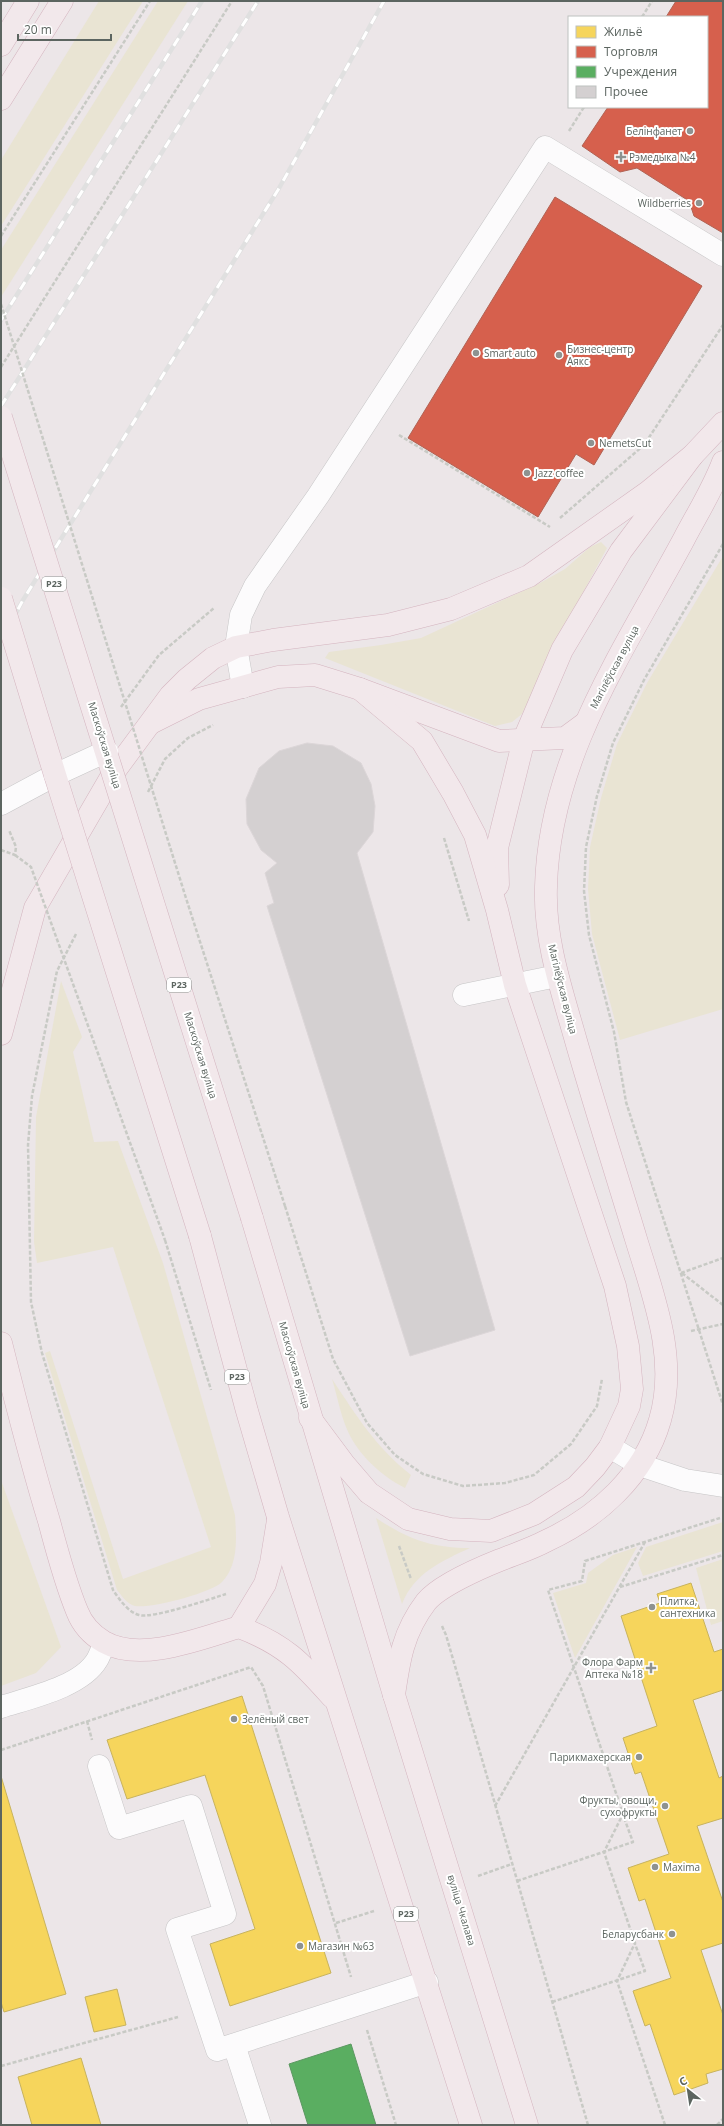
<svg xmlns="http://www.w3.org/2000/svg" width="724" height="2126" viewBox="0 0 724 2126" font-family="'Open Sans',sans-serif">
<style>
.green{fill:#e9e4d3}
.homes{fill:#f6d55c;stroke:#c8b35d}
.shops{fill:#d6604d;stroke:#b16253}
.public{fill:#5aae61;stroke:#5b9861}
.building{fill:#d4d0d1;stroke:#dcd6d8}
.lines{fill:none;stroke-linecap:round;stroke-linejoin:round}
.minor-casing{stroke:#c6c5c6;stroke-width:23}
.major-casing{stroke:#d4b4bf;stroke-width:23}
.path{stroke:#c8cac5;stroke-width:2.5;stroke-dasharray:4 2;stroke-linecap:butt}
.minor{stroke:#fcfbfc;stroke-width:22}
.major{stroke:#f2e8eb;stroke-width:22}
.rail-casing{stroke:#e0e0e0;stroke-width:4.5}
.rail{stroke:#fff;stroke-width:3;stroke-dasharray:9;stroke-linecap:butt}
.minor-bridge-casing{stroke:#c6c5c6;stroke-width:23;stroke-linecap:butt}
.major-bridge-casing{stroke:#d4b4bf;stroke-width:23;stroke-linecap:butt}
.path-bridge{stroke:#c8cac5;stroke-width:2.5;stroke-dasharray:4 2;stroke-linecap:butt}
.minor-bridge{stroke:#fcfbfc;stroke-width:22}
.major-bridge{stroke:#f2e8eb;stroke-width:22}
.poi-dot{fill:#8e9290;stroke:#fff;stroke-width:1.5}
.labels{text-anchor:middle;stroke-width:4;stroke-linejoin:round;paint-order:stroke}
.shield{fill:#fff;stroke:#8d9390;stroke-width:1}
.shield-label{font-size:9px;font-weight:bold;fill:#5c6560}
.poi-label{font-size:10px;fill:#5c6560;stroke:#fff;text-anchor:start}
.street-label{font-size:10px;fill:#5c6560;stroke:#fff}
</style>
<rect width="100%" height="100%" fill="#ece6e8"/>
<g class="green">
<polygon points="99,1 143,1 1,226 1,160"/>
<polygon points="158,1 188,1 1,297 1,250"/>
<polygon points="601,542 607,548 565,626 522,714 512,722 495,726 325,658 329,652 381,645 421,638 540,583 565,569 590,547"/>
<polygon points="723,556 723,1009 620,1040 592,934 588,889 590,847 601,798 617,744 647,683"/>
<path d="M61,981L82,1037L73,1052L94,1142L118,1141L163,1263L235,1515C236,1532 238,1554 230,1570C229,1573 225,1579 222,1582C211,1593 150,1609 135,1606C127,1604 122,1596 117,1590L45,1353L50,1351L123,1579L211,1547L113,1247L37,1263L34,1242L36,1117Z"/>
<path d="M332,1379C358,1418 375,1446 411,1475L405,1488C381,1476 356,1453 346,1427C340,1412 337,1395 332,1379Z"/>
<polygon points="1,1480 61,1647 36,1673 1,1686"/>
<path d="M376,1518C408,1539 431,1548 470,1548C442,1561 414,1573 402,1604Z"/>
<polygon points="723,1522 723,1551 643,1576 638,1563 646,1547"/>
<polygon points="637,1547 575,1658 553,1593 586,1583 588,1573 613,1555"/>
<polygon points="723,1559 723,1621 711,1625 696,1568"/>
</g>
<g class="homes">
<polygon points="691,1583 714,1652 723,1649 723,1690 693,1700 719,1778 723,1776 723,1818 697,1826 723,1902 723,1943 701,1950 723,2015 723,2069 706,2074 708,2083 674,2095 650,2024 645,2026 633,1991 671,1978 645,1899 639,1901 628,1868 669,1854 641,1772 635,1774 623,1738 657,1726 621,1616 660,1603 657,1594"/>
<polygon points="242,1696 331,1973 230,2006 210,1944 255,1929 205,1775 127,1799 107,1740"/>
<polygon points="1,1776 66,1994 4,2012 1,2002"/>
<polygon points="117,1989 126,2025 94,2032 85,1997"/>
<polygon points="81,2058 101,2125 32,2125 18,2077"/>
</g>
<g class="shops">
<polygon points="676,1 723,1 723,233 694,216 689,201 637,168 620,172 582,146 608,107 707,107 707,17 666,17"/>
<polygon points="555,197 702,286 594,465 576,454 538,517 408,438"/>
</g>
<polygon class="public" points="351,2044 376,2125 308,2125 289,2064"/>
<polygon class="building" points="307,743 333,746 361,763 371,784 375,806 373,832 357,853 495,1330 410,1356 267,906 274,903 265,873 277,863 261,850 247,824 246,799 259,768 279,751"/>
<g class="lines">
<defs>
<g id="minor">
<polyline points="243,687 236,647 241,615 255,586 318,496 545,147 723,255"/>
<polyline points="1,804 55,775"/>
<polyline points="464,995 557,976"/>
<polyline points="610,1447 640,1465 685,1480 723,1486"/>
<path d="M1,1707C29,1698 81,1687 97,1660C100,1655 102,1648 105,1643"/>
<polyline points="99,1766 119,1828 191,1806 225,1914 177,1929 217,2050 427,1982"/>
<polyline points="234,2045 260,2125"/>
</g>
<g id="major">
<polyline points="1,45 28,1"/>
<polyline points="1,99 62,1"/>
<polyline points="153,722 199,699 278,677 315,675 360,689 499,741 565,738 584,724"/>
<polyline points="498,885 497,848 524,739 562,650 621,551 692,456 723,423"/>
<polyline points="1,1034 35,908 114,772 170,696 187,679 213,658 236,647 273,640 388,625 451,609 529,576 648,492 692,456"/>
<polyline points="252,1218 394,1695 527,2125"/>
<polyline points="200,1236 247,1411 278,1517 471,2125"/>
<path d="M1,1343C16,1403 31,1462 49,1521C57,1551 65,1582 77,1611C82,1624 92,1635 104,1642C141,1663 202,1638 239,1627C284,1644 301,1662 332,1697"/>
<polyline points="310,1418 345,1465 369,1493 408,1519 450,1529 491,1531 534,1514 576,1487 595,1467 610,1447 629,1406 632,1389 628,1346 615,1286 515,985 497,910 475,835 453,793 422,741 360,689"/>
<polyline points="239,1627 265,1584 271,1563 278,1520"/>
<path d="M394,1695C399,1660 403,1632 426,1602C439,1586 480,1568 500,1560C515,1554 531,1549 546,1541C598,1517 644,1476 660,1420C678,1359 654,1298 636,1239C616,1173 595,1107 576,1041C562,991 544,940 546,887C549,757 625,649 684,539C697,514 713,489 723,462"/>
</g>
</defs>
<use href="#minor" class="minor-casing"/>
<use href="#major" class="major-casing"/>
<g class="path">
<polyline points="642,17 652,1"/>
<polyline points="569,131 584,107"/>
<polyline points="1,236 150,1"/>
<polyline points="1,367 232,1"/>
<polyline points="399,435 550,527"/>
<polyline points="560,518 644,445 723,325"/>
<polyline points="723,544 644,680 613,743 597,796 586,847 584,891 589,935 614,1032 626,1102 723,1405"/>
<polyline points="121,707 159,655 214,608"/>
<polyline points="148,792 165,759 188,738 213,725"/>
<polyline points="444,838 469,921"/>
<polyline points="1,850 15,855 16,847 9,830"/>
<path d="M76,934L57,971L32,1096L28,1145L31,1302L42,1353L113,1590C119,1599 128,1612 139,1615C152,1619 210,1599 226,1594"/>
<polyline points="285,1206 333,1359 367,1423 395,1455 423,1474 463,1486 505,1483 534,1475 571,1444 597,1406 602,1379"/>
<polyline points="165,1240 211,1390"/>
<polyline points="681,1273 723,1258"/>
<polyline points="682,1273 723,1305"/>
<polyline points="691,1331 723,1324"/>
<polyline points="399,1546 411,1579"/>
<polyline points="620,1587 723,1555"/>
<polyline points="442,1626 446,1635 588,2125"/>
<polyline points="87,1721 92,1740"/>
<polyline points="1,1750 251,1667 263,1686 351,1977"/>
<polyline points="495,1806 645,1542"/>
<polyline points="478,1876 512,1864"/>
<polyline points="517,1881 633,1842 623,1815"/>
<polyline points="336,1923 374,1911"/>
<polyline points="552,2002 645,1971 635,1944"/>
<polyline points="367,2030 396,2125"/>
<polyline points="1,2066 178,2017"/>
<polyline points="665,2125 617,1981 635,1943 604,1852 623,1814 548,1590 582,1581 585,1561 720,1518"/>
<polyline points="717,2125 723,2119"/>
</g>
<use href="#minor" class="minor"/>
<use href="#major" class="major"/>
<defs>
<g id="rail">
<polyline points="1,320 202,1"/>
<polyline points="1,406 258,1"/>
<polyline points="1,641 23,600 278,190 384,1"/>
</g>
</defs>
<use href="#rail" class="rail-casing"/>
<use href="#rail" class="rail"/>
<defs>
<polyline id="minor-bridge" points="55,775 107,751"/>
<g id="major-bridge">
<polyline points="1,417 252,1218"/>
<polyline points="1,598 55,775 200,1236"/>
</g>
</defs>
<use href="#minor-bridge" class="minor-bridge-casing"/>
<use href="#major-bridge" class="major-bridge-casing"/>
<g class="path-bridge">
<polyline points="1,304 185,895 285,1206"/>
<polyline points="15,855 31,867 165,1240"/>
</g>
<use href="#minor-bridge" class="minor-bridge"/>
<use href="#major-bridge" class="major-bridge"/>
</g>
<g class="poi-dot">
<circle cx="690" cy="131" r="4"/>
<path d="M619 151h4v4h4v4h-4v4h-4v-4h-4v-4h4z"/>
<circle cx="699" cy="203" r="4"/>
<circle cx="476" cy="353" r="4"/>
<circle cx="559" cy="355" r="4"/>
<circle cx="591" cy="443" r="4"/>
<circle cx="527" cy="473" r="4"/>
<circle cx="652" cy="1607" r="4"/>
<path d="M649 1662h4v4h4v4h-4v4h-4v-4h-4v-4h4z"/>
<circle cx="234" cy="1719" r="4"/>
<circle cx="639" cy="1757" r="4"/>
<circle cx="665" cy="1806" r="4"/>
<circle cx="655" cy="1867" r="4"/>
<circle cx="672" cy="1934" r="4"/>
<circle cx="300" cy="1946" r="4"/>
</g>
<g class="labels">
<g class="shield">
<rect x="42" y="577" width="24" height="14" rx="3"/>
<rect x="167" y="978" width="24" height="14" rx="3"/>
<rect x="225" y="1370" width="24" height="14" rx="3"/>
<rect x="394" y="1907" width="24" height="14" rx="3"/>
</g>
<g class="shield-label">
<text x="54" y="587">Р23</text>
<text x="179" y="988">Р23</text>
<text x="237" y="1380">Р23</text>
<text x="406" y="1917">Р23</text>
</g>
<g class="poi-label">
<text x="682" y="135" text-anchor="end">Белінфанет</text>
<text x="629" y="161">Рэмедыка №4</text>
<text x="691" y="207" text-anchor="end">Wildberries</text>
<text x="567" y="353">Бизнес-центр<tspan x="567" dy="12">Аякс</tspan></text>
<text x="484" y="357">Smart auto</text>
<text x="599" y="447">NemetsCut</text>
<text x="535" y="477">Jazz coffee</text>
<text x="660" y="1605">Плитка,<tspan x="660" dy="12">сантехника</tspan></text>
<text x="643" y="1666" text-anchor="end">Флора Фарм<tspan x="643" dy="12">Аптека №18</tspan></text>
<text x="242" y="1723">Зелёный свет</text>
<text x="631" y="1761" text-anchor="end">Парикмахерская</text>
<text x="657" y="1804" text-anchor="end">Фрукты, овощи,<tspan x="657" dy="12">сухофрукты</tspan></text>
<text x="663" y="1871">Maxima</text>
<text x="664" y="1938" text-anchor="end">Беларусбанк</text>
<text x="308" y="1950">Магазин №63</text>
</g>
<g class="street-label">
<text transform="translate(614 667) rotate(-62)" y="4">Магілёўская вуліца</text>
<text transform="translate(105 745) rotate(73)" y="4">Маскоўская вуліца</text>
<text transform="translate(563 989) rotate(76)" y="4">Магілёўская вуліца</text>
<text transform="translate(201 1055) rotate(73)" y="4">Маскоўская вуліца</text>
<text transform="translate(295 1365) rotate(74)" y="4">Маскоўская вуліца</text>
<text transform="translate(462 1910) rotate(73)" y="4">вуліца Чкалава</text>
</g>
</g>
<rect width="724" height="2126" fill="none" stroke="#5c6560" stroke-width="4"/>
<rect x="568" y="16" width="140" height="92" fill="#ffffff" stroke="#bec1bf"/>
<rect x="576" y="26" width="20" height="12" fill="#f6d55c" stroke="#bec1bf"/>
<text x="604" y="36" font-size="12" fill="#5c6560">Жильё</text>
<rect x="576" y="46" width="20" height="12" fill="#d6604d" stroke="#bec1bf"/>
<text x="604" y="56" font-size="12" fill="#5c6560">Торговля</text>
<rect x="576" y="66" width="20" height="12" fill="#5aae61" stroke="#bec1bf"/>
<text x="604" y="76" font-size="12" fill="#5c6560">Учреждения</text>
<rect x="576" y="86" width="20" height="12" fill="#d4d0d1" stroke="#bec1bf"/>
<text x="604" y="96" font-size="12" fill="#5c6560">Прочее</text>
<g transform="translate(688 2090) rotate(330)" stroke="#ffffff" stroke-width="3" paint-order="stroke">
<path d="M0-3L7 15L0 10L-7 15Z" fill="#5c6560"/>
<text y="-6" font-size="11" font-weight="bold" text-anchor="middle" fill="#5c6560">С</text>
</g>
<path d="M18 34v6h93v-6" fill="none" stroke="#5c6560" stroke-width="2"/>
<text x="24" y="34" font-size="12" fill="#5c6560" stroke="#ffffff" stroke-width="3" paint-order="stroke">20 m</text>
</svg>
